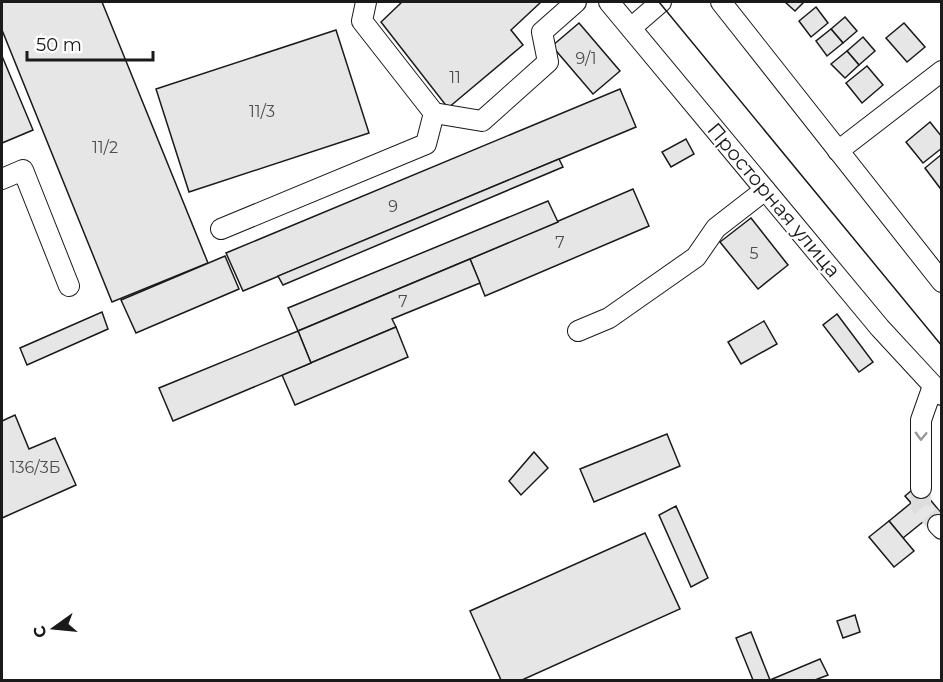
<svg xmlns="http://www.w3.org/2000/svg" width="943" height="682" viewBox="0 0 943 682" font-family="Montserrat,sans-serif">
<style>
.building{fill:#e6e6e6;stroke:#1a1a1a;stroke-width:1.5}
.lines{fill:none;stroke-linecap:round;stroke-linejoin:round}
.minor-tunnel{stroke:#ddd;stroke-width:20;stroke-dasharray:20 10;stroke-linecap:butt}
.minor-casing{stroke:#1a1a1a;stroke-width:22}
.minor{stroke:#fff;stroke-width:20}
.tram{stroke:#1a1a1a;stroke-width:1.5}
.oneway{stroke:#989898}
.labels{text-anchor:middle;stroke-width:4.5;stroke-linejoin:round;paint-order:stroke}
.number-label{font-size:16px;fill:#4d4d4d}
.street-label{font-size:20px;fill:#1a1a1a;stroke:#fff}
</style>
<rect width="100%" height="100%" fill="#fff"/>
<g class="building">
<polygon points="2,2 102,2 208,263 112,302 2,30"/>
<polygon points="402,2 541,2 511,30 523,45 448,108 381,22"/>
<polygon points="785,2 804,2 795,11"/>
<polygon points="816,7 828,23 811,37 799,21"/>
<polygon points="845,17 857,31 843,43 831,29"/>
<polygon points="579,23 620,71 593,94 552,46"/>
<polygon points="904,23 925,47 907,62 886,38"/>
<polygon points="831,29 843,43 827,56 816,41"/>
<polygon points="336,30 369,133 189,192 156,89"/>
<polygon points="863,37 875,51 859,65 847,51"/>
<polygon points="847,51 859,65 845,78 831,64"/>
<polygon points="2,56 33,130 2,143"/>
<polygon points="867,66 883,85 862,103 846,83"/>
<polygon points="620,89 636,127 243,291 226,253"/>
<polygon points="930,122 942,137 942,148 923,163 906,142"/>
<polygon points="686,139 694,154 671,167 662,152"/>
<polygon points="942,154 942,186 940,188 925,168"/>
<polygon points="559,159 563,167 283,285 278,276"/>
<polygon points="633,189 649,226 485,296 470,259"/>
<polygon points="548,201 558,222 298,331 288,308"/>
<polygon points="751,218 788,265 758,289 720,242"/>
<polygon points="225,256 239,289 136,333 121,300"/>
<polygon points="470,259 480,283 392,319 396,327 311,363 298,331"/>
<polygon points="102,312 108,329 27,365 20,348"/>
<polygon points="837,314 873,362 859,372 823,325"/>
<polygon points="764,321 777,344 741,364 728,342"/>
<polygon points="396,327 408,357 295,405 282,375"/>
<polygon points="298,331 311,363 173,421 159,388"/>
<polygon points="15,415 29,449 55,438 76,485 2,518 2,421"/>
<polygon points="667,434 680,466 594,502 580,469"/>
<polygon points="534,452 548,468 521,495 509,481"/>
<polygon points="918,485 942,514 942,522 931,530 924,521 903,538 889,521 911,503 905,496"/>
<polygon points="676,506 708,578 691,587 659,515"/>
<polygon points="889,521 914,551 894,567 869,537"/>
<polygon points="645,533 680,609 522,680 501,680 470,611"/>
<polygon points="855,615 860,632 843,638 837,621"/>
<polygon points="751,632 770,680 820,659 828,675 815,680 753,680 736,638"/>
</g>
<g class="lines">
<polyline class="minor-tunnel" points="921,488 921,506 938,525"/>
<defs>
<g id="minor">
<polyline points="366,2 362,21 434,113 482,121 548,62 542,32 576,2"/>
<polyline points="609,2 880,328 942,395"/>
<polyline points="721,2 942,282"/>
<polyline points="631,28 661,2"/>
<polyline points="838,151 942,71"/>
<polyline points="2,179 23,170 69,286"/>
<polyline points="221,229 426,144 434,113"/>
<polyline points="578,331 609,318 696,257 716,228 765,190"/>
<polyline points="921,488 921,420 933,386"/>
<polyline points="938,525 942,529"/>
</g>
</defs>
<use href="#minor" class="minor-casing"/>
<use href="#minor" class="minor"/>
<polyline class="tram" points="659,2 942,346"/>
</g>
<defs><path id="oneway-chevron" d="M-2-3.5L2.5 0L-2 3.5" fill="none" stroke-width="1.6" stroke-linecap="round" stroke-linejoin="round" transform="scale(1.5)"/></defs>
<use class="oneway" href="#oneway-chevron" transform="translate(921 436) rotate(92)"/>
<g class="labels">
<g class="number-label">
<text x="586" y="64">9/1</text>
<text x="455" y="83">11</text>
<text x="262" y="117">11/3</text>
<text x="105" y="153">11/2</text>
<text x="393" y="212">9</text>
<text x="560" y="248">7</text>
<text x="754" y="259">5</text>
<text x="403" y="307">7</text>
<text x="35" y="473">136/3Б</text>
</g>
<g class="street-label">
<text transform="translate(774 200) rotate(50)" y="7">Просторная улица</text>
</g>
</g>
<rect width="943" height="682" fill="none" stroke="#1a1a1a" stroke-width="6"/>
<g transform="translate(54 628) rotate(255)" stroke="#ffffff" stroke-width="4.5" paint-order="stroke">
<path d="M0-4.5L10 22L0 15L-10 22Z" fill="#1a1a1a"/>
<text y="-9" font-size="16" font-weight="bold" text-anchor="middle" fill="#1a1a1a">С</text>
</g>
<path d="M27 51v9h126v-9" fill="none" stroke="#1a1a1a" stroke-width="3"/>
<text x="36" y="51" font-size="18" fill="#1a1a1a" stroke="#ffffff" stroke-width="4.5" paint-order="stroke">50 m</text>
</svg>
